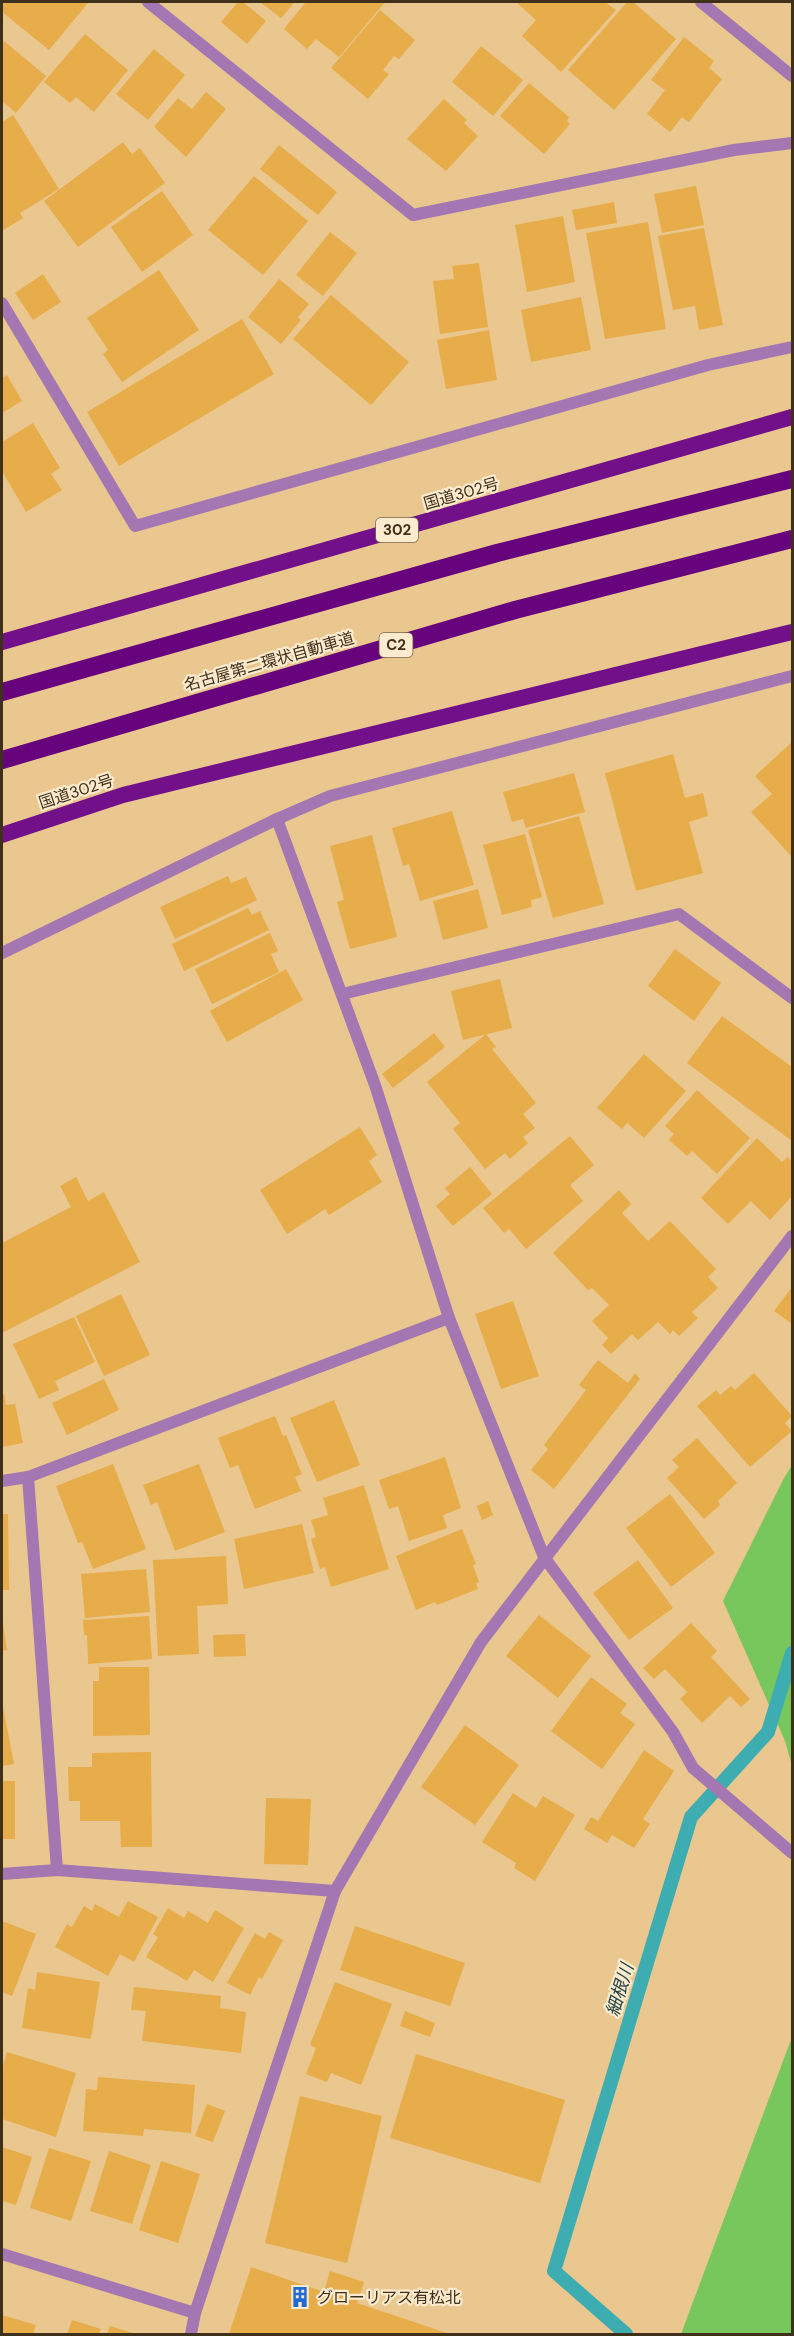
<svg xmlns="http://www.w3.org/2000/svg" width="794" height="2336" viewBox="0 0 794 2336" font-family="'DM Sans','Noto Sans JP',sans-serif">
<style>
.green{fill:#78c75d}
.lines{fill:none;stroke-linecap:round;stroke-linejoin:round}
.stream{stroke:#3dadb1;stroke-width:14}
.building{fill:#e6ad4a}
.minor{stroke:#a577b2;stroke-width:12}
.trunk{stroke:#72108a;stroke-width:16}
.motorway{stroke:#67037d;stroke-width:18}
.labels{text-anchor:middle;stroke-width:4.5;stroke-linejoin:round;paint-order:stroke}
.shield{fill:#fdebcf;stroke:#786850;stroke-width:1.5}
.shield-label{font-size:15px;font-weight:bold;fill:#3f301a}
.street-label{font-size:16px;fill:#3f301a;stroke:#fdebcf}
.poi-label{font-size:16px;fill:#3f301a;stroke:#fdebcf;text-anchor:start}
.water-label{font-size:18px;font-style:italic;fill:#214243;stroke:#fdebcf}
</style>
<rect width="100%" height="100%" fill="#eac78f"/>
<g class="green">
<polygon points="792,1465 792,1766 785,1741 723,1601 783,1480"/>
<polygon points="792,2037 792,2334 681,2334"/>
</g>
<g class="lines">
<polyline class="stream" points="626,2334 554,2271 691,1817 768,1732 792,1653"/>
</g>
<g class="building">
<polygon points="2,2 86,2 88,3 49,50 2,12"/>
<polygon points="238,2 243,2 266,21 247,44 221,22"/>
<polygon points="260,2 295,2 281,18"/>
<polygon points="306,2 385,2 339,57 316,39 307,49 284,29"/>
<polygon points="516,2 605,2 616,10 561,72 522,36 536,20"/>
<polygon points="627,2 633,2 676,39 614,110 568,70"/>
<polygon points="380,10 415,40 399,59 394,56 383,70 389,74 368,99 331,68"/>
<polygon points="85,34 128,70 94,112 76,97 70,103 44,82"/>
<polygon points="684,37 714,61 709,68 722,79 689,122 682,117 670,132 647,114 665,90 651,80"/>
<polygon points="4,41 46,76 16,113 2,101 2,45"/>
<polygon points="481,46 523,80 493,116 452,82"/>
<polygon points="154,49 185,75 148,120 116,94"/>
<polygon points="529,83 569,117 567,121 570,124 544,154 500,116"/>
<polygon points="206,92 226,109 186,157 154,127 178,98 192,109"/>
<polygon points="444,99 467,120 464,123 478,136 446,171 407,139"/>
<polygon points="13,115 59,189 20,213 23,218 2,231 2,122"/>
<polygon points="123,142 132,154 140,148 165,183 78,247 44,201"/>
<polygon points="279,145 337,192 318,215 260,169"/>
<polygon points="254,176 308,221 263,275 208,230"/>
<polygon points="696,186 704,225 662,233 654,194"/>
<polygon points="162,191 193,235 142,272 111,227"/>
<polygon points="614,202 617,223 576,230 572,210"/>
<polygon points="563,216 575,282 527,292 515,225"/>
<polygon points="648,222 666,329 605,339 586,233"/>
<polygon points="704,228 723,325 699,330 695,306 673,310 658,236"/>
<polygon points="330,232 357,253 323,296 296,275"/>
<polygon points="479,263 488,327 440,334 433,281 454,279 452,266"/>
<polygon points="159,270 199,330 122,382 103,354 108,350 87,318"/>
<polygon points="43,274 61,302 33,320 15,293"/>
<polygon points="279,279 309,304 298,317 301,320 281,344 248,317"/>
<polygon points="331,295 409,362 371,405 293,339"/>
<polygon points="581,297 591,350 531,362 521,310"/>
<polygon points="242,319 274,374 119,466 87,412"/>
<polygon points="489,330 497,380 446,389 437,340"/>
<polygon points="7,375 22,401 2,413 2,378"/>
<polygon points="33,423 60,468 51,474 62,490 26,512 2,471 2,442"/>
<polygon points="792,742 792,857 751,812 772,794 755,776"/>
<polygon points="673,754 685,798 703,793 708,816 689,822 703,873 636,891 605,773"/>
<polygon points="574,773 585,812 526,828 523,819 512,822 503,792"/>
<polygon points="452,811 474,885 420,901 409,864 403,866 392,828"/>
<polygon points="579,816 604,904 553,918 528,830"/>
<polygon points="525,834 542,897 531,900 532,907 502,915 483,845"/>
<polygon points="372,835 397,937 350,949 337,902 344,900 330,846"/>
<polygon points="228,876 231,883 246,877 257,900 175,939 160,907"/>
<polygon points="478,889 488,928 443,940 433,901"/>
<polygon points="248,908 252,915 260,911 269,930 184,971 172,944"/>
<polygon points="270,933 278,951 271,954 279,972 212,1004 195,969"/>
<polygon points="675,949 721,983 694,1021 648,986"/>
<polygon points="286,969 303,1000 227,1042 210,1011"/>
<polygon points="500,979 512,1028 463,1040 451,991"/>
<polygon points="722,1016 792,1067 792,1141 687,1063"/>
<polygon points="434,1033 445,1047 393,1088 382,1074"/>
<polygon points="486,1034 496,1047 492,1049 536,1103 523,1114 535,1128 523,1137 528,1143 510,1159 505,1153 485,1169 453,1129 460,1123 427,1082"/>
<polygon points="644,1054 686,1091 644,1138 627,1123 622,1129 597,1108"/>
<polygon points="697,1090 750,1138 717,1174 692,1151 687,1156 669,1140 674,1134 665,1126"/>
<polygon points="360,1127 377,1155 369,1161 382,1182 329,1215 325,1209 287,1234 260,1190"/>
<polygon points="570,1136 594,1165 570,1185 583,1201 526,1249 509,1229 504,1233 483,1208"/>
<polygon points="757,1138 782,1162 788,1157 792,1162 792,1196 770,1220 751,1201 728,1224 701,1198"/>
<polygon points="470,1167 492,1194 453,1226 436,1206 450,1194 445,1188"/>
<polygon points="76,1177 88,1201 104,1192 140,1262 2,1333 2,1243 71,1207 60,1186"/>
<polygon points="619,1190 631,1204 622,1213 648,1241 670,1221 716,1269 708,1277 718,1288 692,1312 698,1318 679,1336 673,1330 670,1334 658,1322 638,1340 632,1334 611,1354 602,1345 608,1338 592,1321 609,1305 592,1288 588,1290 553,1253"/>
<polygon points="792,1287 792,1324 774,1311"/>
<polygon points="121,1294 150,1355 104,1376 76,1316"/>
<polygon points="513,1301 539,1376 501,1389 475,1314"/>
<polygon points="74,1317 95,1362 55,1381 59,1390 39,1399 13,1344"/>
<polygon points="598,1360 628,1383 635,1373 640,1379 554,1489 531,1470 548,1449 544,1445 586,1390 579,1385"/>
<polygon points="754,1373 792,1416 785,1423 792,1431 750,1467 697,1406 716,1390 720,1395 731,1386 735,1390"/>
<polygon points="104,1379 119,1410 67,1435 52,1403"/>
<polygon points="4,1394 6,1405 15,1404 23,1443 2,1447 2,1395"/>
<polygon points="334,1400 360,1465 317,1482 290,1418"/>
<polygon points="275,1416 283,1436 286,1435 302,1474 295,1477 301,1491 255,1509 238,1465 230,1468 218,1438"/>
<polygon points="697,1438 737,1483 718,1501 720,1505 704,1519 667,1478 679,1467 672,1460"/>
<polygon points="445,1457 461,1508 443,1515 447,1528 409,1541 398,1506 389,1509 379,1480"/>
<polygon points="113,1464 146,1549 93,1569 82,1542 78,1543 56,1486"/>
<polygon points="199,1464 225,1532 175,1551 157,1502 151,1505 143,1485"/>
<polygon points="364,1485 389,1569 331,1587 325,1567 320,1569 311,1539 316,1537 311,1520 328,1515 323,1498"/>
<polygon points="670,1494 715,1553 671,1587 626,1528"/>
<polygon points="488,1501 493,1515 482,1520 477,1506"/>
<polygon points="2,1514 8,1514 9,1590 2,1590"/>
<polygon points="302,1524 314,1573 244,1589 234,1539"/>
<polygon points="462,1529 476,1564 473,1565 479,1582 476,1583 478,1589 437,1605 435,1602 416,1610 396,1556"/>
<polygon points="226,1556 228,1604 197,1606 199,1654 158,1656 153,1560"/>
<polygon points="638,1560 673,1608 629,1640 593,1593"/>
<polygon points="146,1569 150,1612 85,1618 81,1574"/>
<polygon points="539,1615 591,1656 558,1698 506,1656"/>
<polygon points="149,1616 152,1659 88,1664 87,1635 84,1635 83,1620"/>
<polygon points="2,1617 7,1650 2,1651"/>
<polygon points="691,1623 717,1651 711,1657 750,1699 741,1707 730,1696 702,1723 680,1699 687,1692 665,1669 654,1679 643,1668"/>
<polygon points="245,1634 246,1656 214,1657 213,1635"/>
<polygon points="99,1667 149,1667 150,1735 93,1736 93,1681 99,1681"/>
<polygon points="591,1677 627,1704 620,1713 635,1724 602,1769 551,1731"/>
<polygon points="2,1702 14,1764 2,1766"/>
<polygon points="465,1725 519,1765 475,1825 421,1787"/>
<polygon points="644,1750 674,1771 643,1819 650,1824 634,1848 612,1835 607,1843 584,1829 591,1817 598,1821"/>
<polygon points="151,1752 152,1847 121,1847 120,1821 80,1821 80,1801 69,1801 68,1767 92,1767 92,1753"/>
<rect x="2" y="1781" width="13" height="58"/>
<polygon points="513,1793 536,1808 543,1796 575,1815 535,1881 514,1868 516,1863 482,1842"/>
<polygon points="266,1798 311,1799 308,1865 264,1864"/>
<polygon points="128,1901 158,1917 134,1962 120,1954 108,1976 55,1947 67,1924 72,1927 84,1906 92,1911 95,1904 119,1917"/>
<polygon points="168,1908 184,1918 188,1911 208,1923 215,1910 244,1928 213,1982 194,1970 187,1981 146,1957 158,1937 153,1934"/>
<polygon points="2,1921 36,1934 12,1996 2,1992"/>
<polygon points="355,1926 465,1963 450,2006 340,1970"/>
<polygon points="269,1932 283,1940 262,1979 259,1977 250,1995 227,1983 255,1933 265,1939"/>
<polygon points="37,1972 100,1982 91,2039 22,2028 28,1988 35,1990"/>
<polygon points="335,1982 392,2004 361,2085 331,2073 327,2082 306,2074 316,2048 310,2045"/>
<polygon points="134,1987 221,1996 220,2008 246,2012 241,2053 142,2041 146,2011 131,2010"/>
<polygon points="405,2011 435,2023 430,2037 400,2026"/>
<polygon points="7,2052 76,2073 56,2137 2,2119 2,2069"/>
<polygon points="416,2054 565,2100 540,2183 390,2138"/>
<polygon points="98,2077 195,2085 191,2133 144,2129 143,2136 83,2131 86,2089 97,2090"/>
<polygon points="300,2096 382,2116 347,2263 265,2243"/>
<polygon points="207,2104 225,2111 213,2142 195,2136"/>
<polygon points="2,2147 32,2157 16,2205 2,2201"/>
<polygon points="49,2148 91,2161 71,2221 30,2208"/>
<polygon points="109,2151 151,2165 132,2224 90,2211"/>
<polygon points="161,2161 200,2174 178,2243 139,2230"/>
<polygon points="251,2267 324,2292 330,2271 364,2282 357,2303 450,2334 229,2334"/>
<polygon points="2,2315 36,2325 33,2334 2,2334"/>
<polygon points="72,2320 101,2329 99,2334 67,2334"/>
<polygon points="110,2326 136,2334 107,2334"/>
</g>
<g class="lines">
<g class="minor">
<polyline points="148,2 413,215 734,150 792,143"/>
<polyline points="701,2 792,76"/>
<polyline points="2,303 135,526 708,365 792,347"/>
<polyline points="277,819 375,1085 449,1318 544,1557 673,1732 693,1768 792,1853"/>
<polyline points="2,953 277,819 330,796 792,676"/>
<polyline points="342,994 679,914 792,998"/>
<polyline points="28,1477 57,1870"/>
<polyline points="2,1481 28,1477 449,1318"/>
<polyline points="2,1874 57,1870 335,1891"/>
<polyline points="2,2254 195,2313"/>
<polyline points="191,2334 195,2313 335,1891 481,1642 792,1236"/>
</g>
<g class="trunk">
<polyline points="2,642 792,417"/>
<polyline points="2,835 123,795 792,632"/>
</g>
<g class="motorway">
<polyline points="2,692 497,553 792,479"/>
<polyline points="2,760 515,610 792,539"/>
</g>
</g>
<defs>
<symbol id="building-bare" viewBox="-9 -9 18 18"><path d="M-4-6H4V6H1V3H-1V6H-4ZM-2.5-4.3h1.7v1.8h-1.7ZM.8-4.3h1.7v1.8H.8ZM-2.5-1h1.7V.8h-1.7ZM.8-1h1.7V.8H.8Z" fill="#206cd7" stroke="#fdebcf" stroke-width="2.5" paint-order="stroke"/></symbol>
</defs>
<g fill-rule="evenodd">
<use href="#building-bare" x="285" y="2282" width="30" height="30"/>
</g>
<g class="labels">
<g class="shield">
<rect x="376" y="518" width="42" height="24" rx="4.5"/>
<rect x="379.5" y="633" width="33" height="24" rx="4.5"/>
</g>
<g class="shield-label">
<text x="397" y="535">302</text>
<text x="396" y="650">C2</text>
</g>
<g class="street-label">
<text transform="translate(461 493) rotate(-16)" y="6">国道302号</text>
<text transform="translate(269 661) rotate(-16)" y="6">名古屋第二環状自動車道</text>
<text transform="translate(76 791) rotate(-18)" y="6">国道302号</text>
</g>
<g class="poi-label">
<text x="317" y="2303">グローリアス有松北</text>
</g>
<g class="water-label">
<text transform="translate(620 1990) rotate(-73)" y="6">細根川</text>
</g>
</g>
<rect width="794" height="2336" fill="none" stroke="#3f301a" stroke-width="6"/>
</svg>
